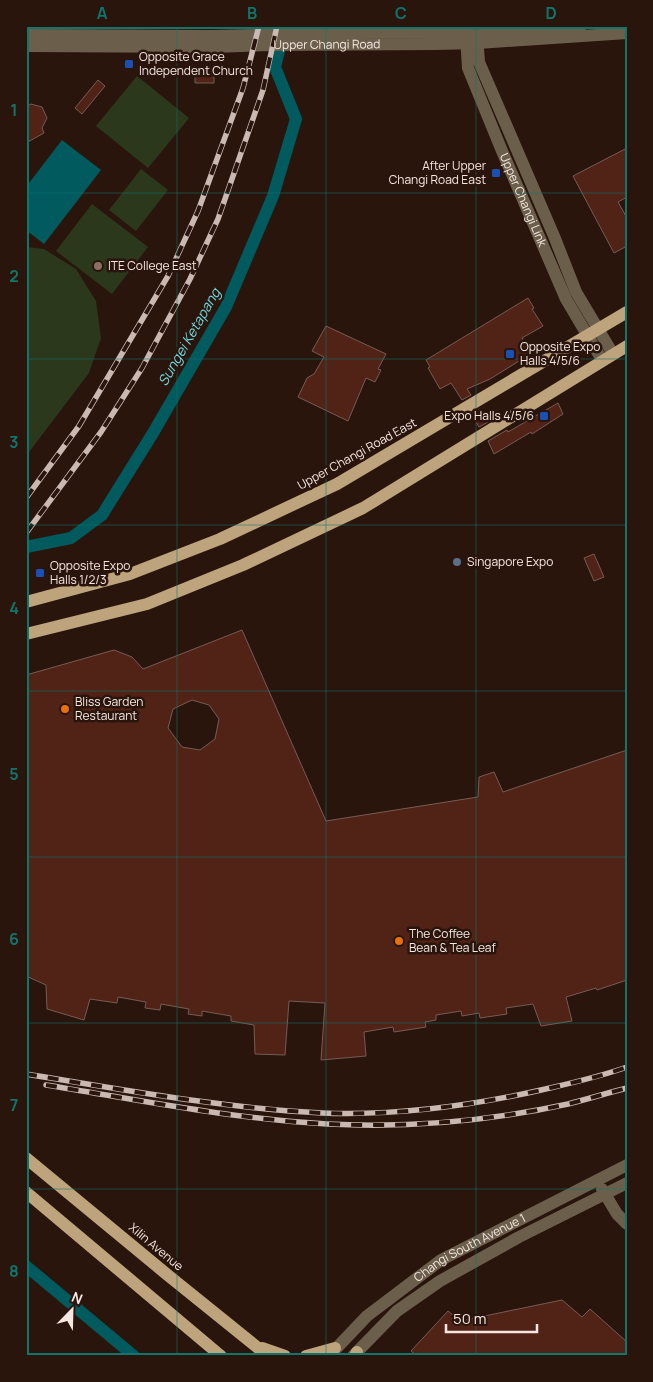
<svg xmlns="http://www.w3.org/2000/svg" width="653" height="1382" viewBox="0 0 653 1382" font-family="Manrope,sans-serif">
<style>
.green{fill:#2b381c}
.water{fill:#005a5e}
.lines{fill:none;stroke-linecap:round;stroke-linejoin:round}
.canal{stroke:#005a5e;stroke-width:12}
.building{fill:#512317;stroke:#765b54;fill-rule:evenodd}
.minor{stroke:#6b5f4c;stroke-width:12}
.major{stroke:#bda47d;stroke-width:12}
.rail-casing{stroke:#c9b9b2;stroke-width:5.5}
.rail{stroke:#2a150d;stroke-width:4;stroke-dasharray:11;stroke-linecap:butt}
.grid{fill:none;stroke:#0f766e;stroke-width:1;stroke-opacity:0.55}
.transit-dot{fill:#1a4fb4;stroke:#2a150d;stroke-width:2}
.education-dot{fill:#8d6e63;stroke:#2a150d;stroke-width:2}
.service-dot{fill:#5c6f8a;stroke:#2a150d;stroke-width:2}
.food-dot{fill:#e8710a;stroke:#2a150d;stroke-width:2}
.labels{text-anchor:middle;stroke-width:5;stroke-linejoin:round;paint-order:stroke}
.street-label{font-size:12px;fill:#f6e7e1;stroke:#2a150d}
.poi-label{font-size:12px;fill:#f6e7e1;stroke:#2a150d;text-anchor:start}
.water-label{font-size:14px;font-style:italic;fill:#6adae1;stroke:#2a150d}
.neatline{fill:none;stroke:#0f766e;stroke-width:2}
.grid-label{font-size:16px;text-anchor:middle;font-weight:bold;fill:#0f766e}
</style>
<rect width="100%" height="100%" fill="#2a150d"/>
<g class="green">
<polygon points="137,76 189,118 148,168 96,126"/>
<polygon points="141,169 168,190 136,231 109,210"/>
<polygon points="92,204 148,247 112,294 56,251"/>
<polygon points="26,247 44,249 76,269 96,301 101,338 89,373 26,456"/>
</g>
<polygon class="water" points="62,140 101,170 44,244 26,230 26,187"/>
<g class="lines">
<g class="canal">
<polyline points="26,547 71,538 102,515 153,433 226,307 273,196 296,119 275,67 285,26"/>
<polyline points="26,1266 134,1356"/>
</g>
</g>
<g class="building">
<polygon points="214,69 214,83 195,83 195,70"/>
<polygon points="98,80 105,86 82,114 75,108"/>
<polygon points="31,104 42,107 47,118 42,128 44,133 26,143 26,107"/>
<polygon points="627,148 627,197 618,202 627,218 627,246 614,253 573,176"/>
<polygon points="528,298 534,308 532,309 543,326 522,338 532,353 490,379 467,389 471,395 462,400 451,383 440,389 428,368 430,367 426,360"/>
<polygon points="326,326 386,354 378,369 381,370 375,382 366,378 348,421 298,397 307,378 314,374 324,357 312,351"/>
<polygon points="558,403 563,414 532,434 531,432 494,454 488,441 507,430 508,432"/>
<polygon points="480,409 488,422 479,427 471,414"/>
<polygon points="594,554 604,577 594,581 584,558"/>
<path d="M242,630L326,821L478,797L479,777L494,772L503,792L627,750V980L597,990L596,988L566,997L572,1021L541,1026L533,1004L506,1008L507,1014L480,1018L479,1013L462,1016L461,1011L436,1015V1020L425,1022L426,1027L394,1032L393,1027L364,1032L366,1056L321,1060L325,1003L289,1001L285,1055L255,1054L254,1025L231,1021V1016L202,1011V1016L188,1014L189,1009L161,1004L160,1010L145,1008L146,1002L118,997L117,1003L90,999L84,1020L47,1009L46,985L26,976V675L114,650L132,657L143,669ZM192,700L209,705L219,719L215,739L200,750L182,747L168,728L173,709Z"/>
<polygon points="562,1300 582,1317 590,1309 627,1342 627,1356 417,1356 411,1351 448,1311 460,1321"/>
</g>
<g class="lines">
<g class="minor">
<polyline points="26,35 212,36 356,33 477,32 581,26"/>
<polyline points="477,36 479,62 554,236 576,292 613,354"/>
<path id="s1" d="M466,37L468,68L502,151L566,299L602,360"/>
<path id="s2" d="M26,46L212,47L271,45L435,44L478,43L627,33"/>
<polyline points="602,1189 617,1214 627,1224"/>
<path id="s3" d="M329,1356L367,1316L441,1260L627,1165"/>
<polyline points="353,1356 397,1311 440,1281 519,1237 627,1183"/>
</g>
<g class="major">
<polyline points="26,602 130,574 220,539 337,484 627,312"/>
<polyline points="26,634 147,604 243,565 363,508 627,346"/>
<polyline points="26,1158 164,1272 268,1356"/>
<polyline points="26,1192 221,1356"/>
<polyline points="262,1348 285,1356"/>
<polyline points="306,1356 335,1348"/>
<polyline points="355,1356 357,1352"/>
</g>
<defs>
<g id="rail">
<polyline points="26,498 79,426 168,276 198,211 243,88 259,26"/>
<polyline points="26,533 101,432 142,368 190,279 218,219 263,90 277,26"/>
<path d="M26,1074C124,1090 222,1108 322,1113C398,1116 477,1105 550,1088C576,1082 602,1076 627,1067"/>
<path d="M46,1085C139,1100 233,1119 327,1124C407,1128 490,1121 568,1104C588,1099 607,1093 627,1088"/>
</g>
</defs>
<use href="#rail" class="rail-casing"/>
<use href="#rail" class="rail"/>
</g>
<path class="grid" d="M177,26V1356M326,26V1356M476,26V1356M26,193H627M26,359H627M26,525H627M26,691H627M26,857H627M26,1023H627M26,1189H627"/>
<g class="transit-dot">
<rect x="124" y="59" width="10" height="10" rx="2.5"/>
<rect x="491" y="168" width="10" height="10" rx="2.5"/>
<rect x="505" y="349" width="10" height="10" rx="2.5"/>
<rect x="539" y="411" width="10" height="10" rx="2.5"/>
<rect x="35" y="568" width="10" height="10" rx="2.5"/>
</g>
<circle class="education-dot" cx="98" cy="266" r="5"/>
<circle class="service-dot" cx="457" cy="562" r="5"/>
<g class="food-dot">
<circle cx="65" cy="709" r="5"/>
<circle cx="399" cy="941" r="5"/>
</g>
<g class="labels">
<g class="street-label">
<text dy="4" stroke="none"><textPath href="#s2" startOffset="301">Upper Changi Road</textPath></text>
<text dy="4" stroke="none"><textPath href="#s1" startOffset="174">Upper Changi Link</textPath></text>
<text transform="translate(357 454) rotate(-29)" y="4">Upper Changi Road East</text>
<text transform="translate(156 1247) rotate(40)" y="4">Xilin Avenue</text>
<text dy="4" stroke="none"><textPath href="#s3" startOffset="179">Changi South Avenue 1</textPath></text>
</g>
<g class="poi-label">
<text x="139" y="61">Opposite Grace<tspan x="139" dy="14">Independent Church</tspan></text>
<text x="486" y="170" text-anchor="end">After Upper<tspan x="486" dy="14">Changi Road East</tspan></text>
<text x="108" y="270">ITE College East</text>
<text x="520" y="351">Opposite Expo<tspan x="520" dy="14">Halls 4/5/6</tspan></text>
<text x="534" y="420" text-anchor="end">Expo Halls 4/5/6</text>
<text x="467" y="566">Singapore Expo</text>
<text x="50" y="570">Opposite Expo<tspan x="50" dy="14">Halls 1/2/3</tspan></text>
<text x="75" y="706">Bliss Garden<tspan x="75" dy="14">Restaurant</tspan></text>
<text x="409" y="938">The Coffee<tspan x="409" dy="14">Bean &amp; Tea Leaf</tspan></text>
</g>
<g class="water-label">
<text transform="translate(189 337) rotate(-60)" y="5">Sungei Ketapang</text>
</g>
</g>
<rect width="653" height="1382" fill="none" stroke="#2a150d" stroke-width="55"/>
<g transform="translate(72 1310) rotate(23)" stroke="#2a150d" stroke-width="4" paint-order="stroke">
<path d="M0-4L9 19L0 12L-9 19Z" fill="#f6e7e1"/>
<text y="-8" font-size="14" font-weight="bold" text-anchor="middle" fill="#f6e7e1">N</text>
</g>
<path d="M446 1324v8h91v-8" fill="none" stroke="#f6e7e1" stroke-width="2.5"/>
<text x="453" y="1324" font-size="15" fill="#f6e7e1" stroke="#2a150d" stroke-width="4" paint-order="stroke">50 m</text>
<rect x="28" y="28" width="598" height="1326" class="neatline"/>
<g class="grid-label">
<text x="102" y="19">A</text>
<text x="252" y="19">B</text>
<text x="401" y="19">C</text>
<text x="551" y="19">D</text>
<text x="14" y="116">1</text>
<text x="14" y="282">2</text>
<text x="14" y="448">3</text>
<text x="14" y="614">4</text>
<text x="14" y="780">5</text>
<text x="14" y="945">6</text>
<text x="14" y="1111">7</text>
<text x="14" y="1277">8</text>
</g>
</svg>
